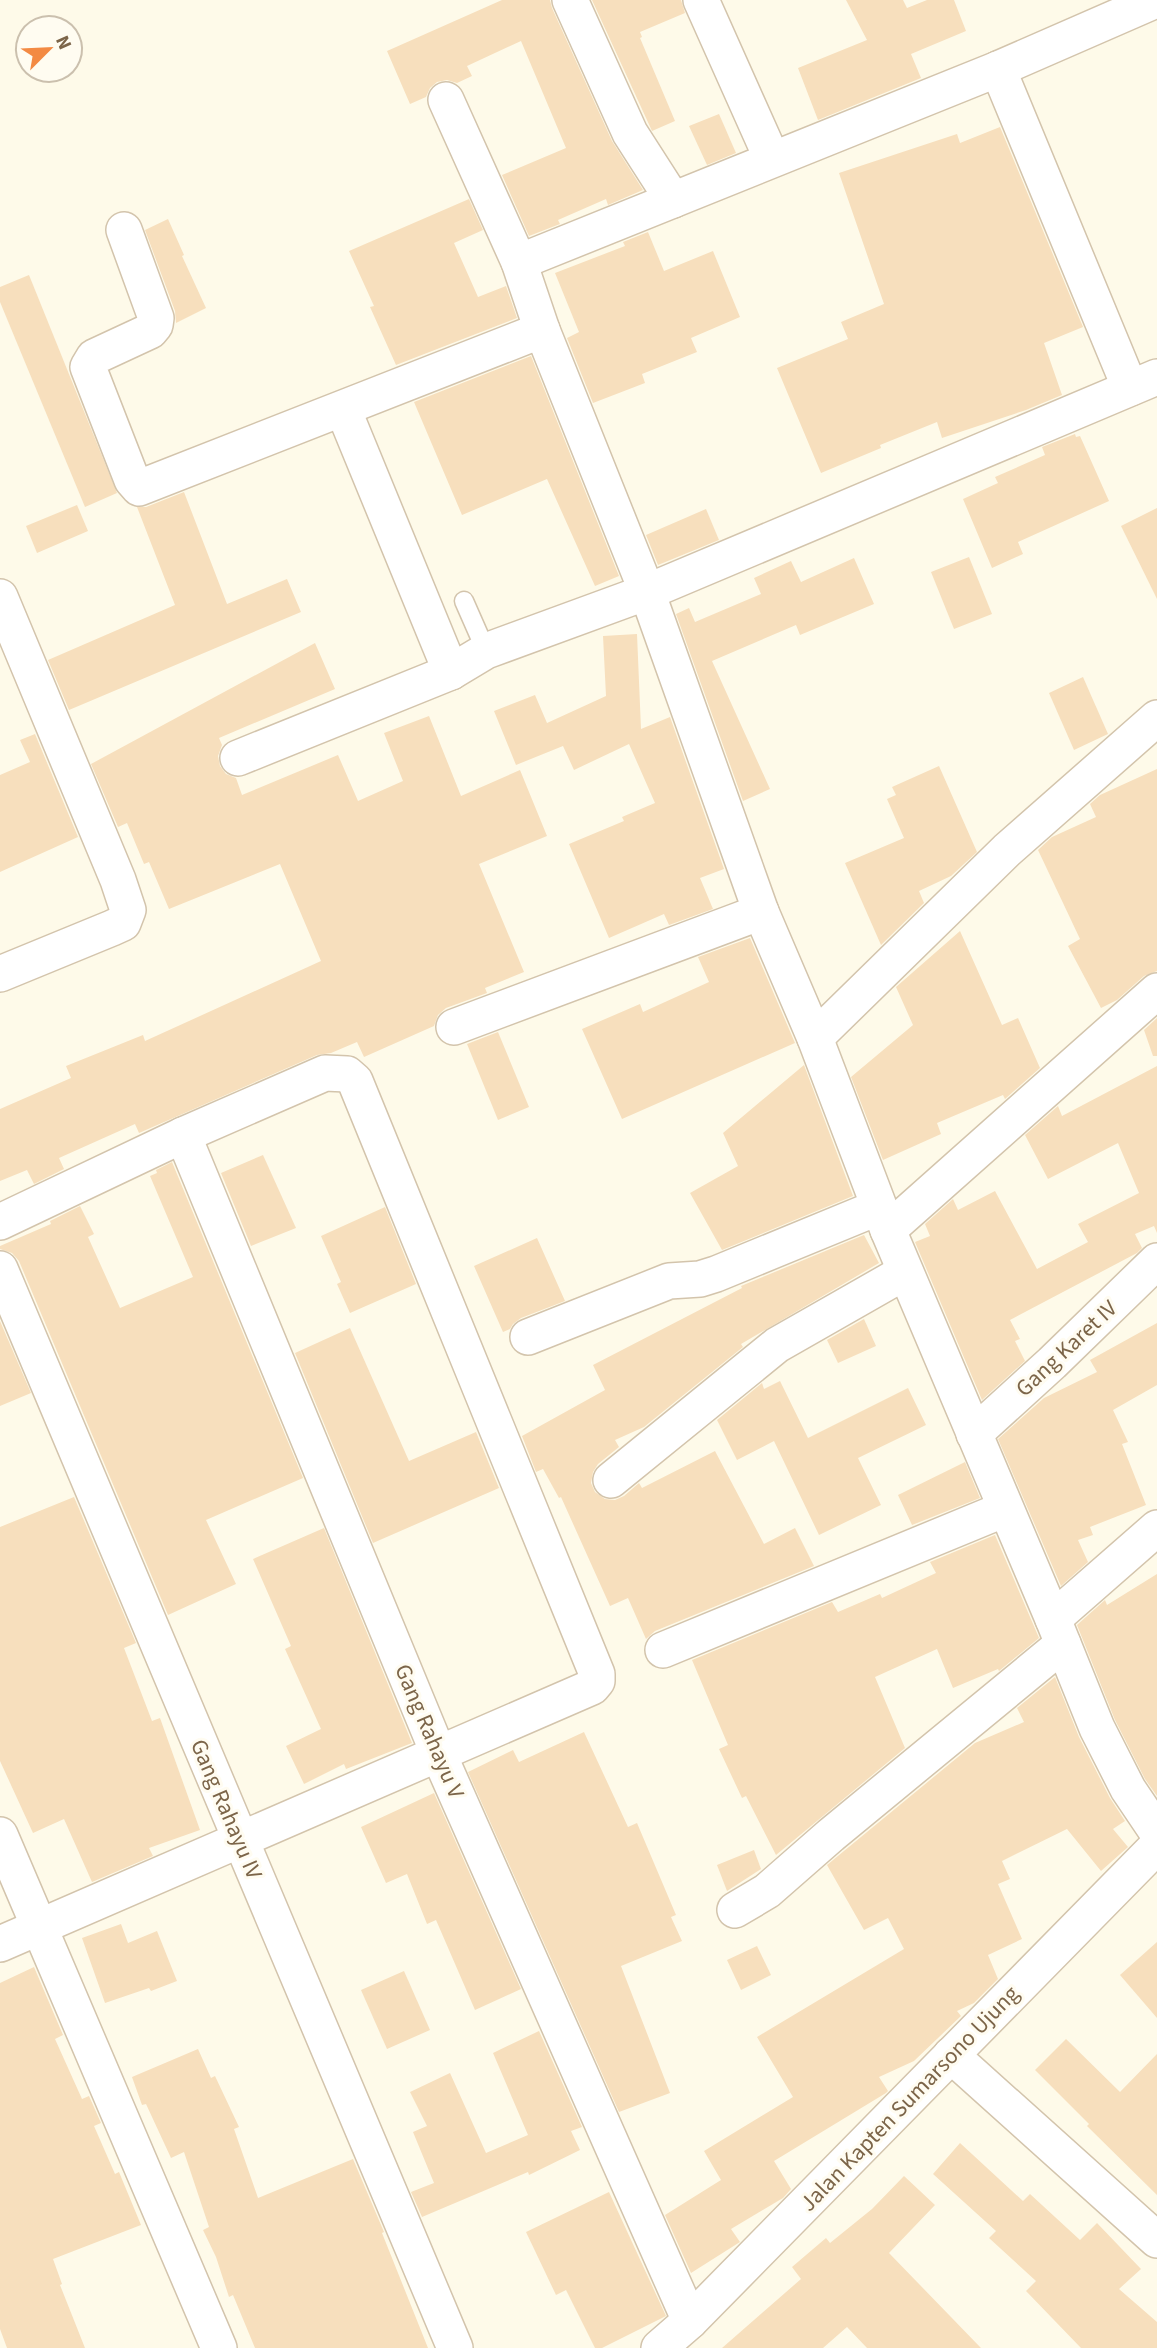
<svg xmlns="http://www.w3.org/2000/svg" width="1157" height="2348" viewBox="0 0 1157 2348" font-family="'Source Sans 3',sans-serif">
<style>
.building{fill:#f7dfbd}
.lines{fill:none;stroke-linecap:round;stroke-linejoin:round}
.lane-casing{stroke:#d3c4ac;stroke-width:21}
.street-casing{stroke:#d3c4ac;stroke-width:38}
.lane{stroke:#fff;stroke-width:18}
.street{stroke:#fff;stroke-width:35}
.labels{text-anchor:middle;stroke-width:6;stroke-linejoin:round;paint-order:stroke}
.street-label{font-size:23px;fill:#7c6549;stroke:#fffcf1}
</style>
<rect width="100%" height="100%" fill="#fefae9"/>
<g class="building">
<polygon points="502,0 550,0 552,8 612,141 643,190 608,205 606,199 558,220 560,224 529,236 502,175 566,148 521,41 467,66 472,76 457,83 447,80 437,82 430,88 426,97 410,104 387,51"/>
<polygon points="592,0 681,0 685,13 640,32 642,37 640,38 675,121 652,131"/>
<polygon points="846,0 903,0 907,8 927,0 954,0 966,31 911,54 921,78 818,120 798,68 867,40"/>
<polygon points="719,114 736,153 707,165 689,126"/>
<polygon points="1000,127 1083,327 1044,343 1062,395 1026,410 942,438 937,422 880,445 881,448 821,473 777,368 848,339 841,322 884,304 839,173 957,134 960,143"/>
<polygon points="469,199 483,230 454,243 478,297 506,286 517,318 396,365 370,307 374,306 349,251"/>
<polygon points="168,219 184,255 182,256 206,308 176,323 175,311 145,230"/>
<polygon points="648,232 664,271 713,251 740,317 691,338 697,352 642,374 645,383 593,403 567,338 579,332 555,273 625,246 623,242"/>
<polygon points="29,275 117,493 85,507 0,302 0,287"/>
<polygon points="531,356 619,576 595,586 547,479 462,515 414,402"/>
<polygon points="1075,434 1076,437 1080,436 1109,501 1018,542 1023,554 992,568 963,499 998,483 995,477 1045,455 1042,447"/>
<polygon points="184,492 227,604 287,579 301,612 69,710 48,660 175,605 137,507 146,507"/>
<polygon points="77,505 88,531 37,553 26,526"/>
<polygon points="1157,508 1157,599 1121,526"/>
<polygon points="706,509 719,540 658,565 646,535"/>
<polygon points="969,557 992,614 954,629 931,572"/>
<polygon points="854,558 874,604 800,635 796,625 712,661 770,789 743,801 676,614 689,608 695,622 761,594 754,578 791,561 801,582"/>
<polygon points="637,634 641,729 670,717 724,869 700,878 713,909 669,925 664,914 609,938 569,844 624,821 622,817 655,803 629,744 574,770 563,746 516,765 494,711 535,695 547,723 606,696 603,636"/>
<polygon points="315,643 335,689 219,738 222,745 218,756 220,766 226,774 236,778 242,795 338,755 358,801 403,781 384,733 429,716 461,796 520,770 547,836 479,864 524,972 485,988 487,993 446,1008 438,1015 434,1026 364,1057 357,1042 331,1053 317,1055 139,1133 135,1124 59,1158 64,1169 34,1184 27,1170 0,1181 0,1109 71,1078 66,1066 143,1035 145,1041 321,961 280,864 169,909 149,862 144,864 127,823 118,827 91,764"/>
<polygon points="1083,677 1108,734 1074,750 1049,693"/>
<polygon points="35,734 78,837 0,872 0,775 30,762 20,740"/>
<polygon points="939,766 977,852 951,876 919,891 924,903 881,945 845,863 904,838 887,799 896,795 892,787"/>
<polygon points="1157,769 1157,971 1144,976 1117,1000 1101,1008 1068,946 1080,939 1038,850 1052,837 1096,817 1090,804 1100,795"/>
<polygon points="960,931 1002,1025 1018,1018 1040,1068 1005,1099 1003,1095 937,1123 941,1134 883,1160 851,1077 913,1025 896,987"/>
<polygon points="750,938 795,1043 622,1119 582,1029 640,1004 643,1012 709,982 698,957"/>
<polygon points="1157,1018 1157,1056 1153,1056 1144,1030"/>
<polygon points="498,1032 529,1107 498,1120 467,1044"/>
<polygon points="804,1065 853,1196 722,1250 690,1193 738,1166 723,1133"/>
<polygon points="1157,1066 1157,1233 1154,1226 1135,1234 1142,1248 1137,1253 1010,1320 1020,1339 1015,1341 1025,1361 982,1400 915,1242 930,1236 925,1224 953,1199 958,1210 995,1191 1037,1269 1088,1242 1078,1224 1139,1193 1118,1143 1048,1179 1025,1135 1058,1106 1062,1116"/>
<polygon points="263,1155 296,1228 251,1246 221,1173"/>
<polygon points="172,1162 303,1478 206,1520 236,1584 168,1615 19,1261 12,1253 0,1249 0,1246 51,1224 50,1221 80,1206 94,1234 88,1237 120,1308 193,1277 150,1176 157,1173 156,1170"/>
<polygon points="385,1207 416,1284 350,1313 337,1284 341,1282 321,1236"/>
<polygon points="864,1235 879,1263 741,1344 743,1347 644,1427 615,1440 619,1447 598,1464 593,1472 591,1483 595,1492 605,1499 615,1500 624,1496 639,1483 642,1488 715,1451 764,1544 795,1528 814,1566 655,1631 646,1639 628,1598 610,1606 561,1497 559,1498 543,1469 536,1472 522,1436 605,1390 593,1365 742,1288 741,1286"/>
<polygon points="537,1238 565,1301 521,1318 513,1324 510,1329 503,1332 474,1266"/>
<polygon points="864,1319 876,1346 838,1363 827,1340"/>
<polygon points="0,1321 31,1393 0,1406"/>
<polygon points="1157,1323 1157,1385 1113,1410 1128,1442 1122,1444 1146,1505 1090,1527 1093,1535 1078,1540 1088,1562 1061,1586 998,1439 1044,1398 1097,1372 1090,1360"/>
<polygon points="350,1328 409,1461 476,1432 499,1488 373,1543 295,1353"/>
<polygon points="780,1381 808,1438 908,1388 926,1425 858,1458 881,1505 819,1535 774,1441 737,1460 717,1420 762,1383 764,1389"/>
<polygon points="965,1462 980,1498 912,1525 898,1495"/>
<polygon points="74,1497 136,1643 124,1648 152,1721 160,1718 200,1830 149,1848 153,1856 92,1882 64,1819 33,1833 0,1761 0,1527"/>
<polygon points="324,1528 412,1743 346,1769 344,1764 304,1784 286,1746 321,1729 285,1649 291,1646 253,1559"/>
<polygon points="995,1535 1039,1638 999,1671 998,1669 953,1688 937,1649 875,1677 905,1748 776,1855 746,1796 742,1798 719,1749 728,1745 692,1660 832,1602 838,1612 880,1594 882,1598 936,1573 930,1562"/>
<polygon points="1157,1574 1157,1796 1145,1779 1115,1720 1077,1625 1105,1600 1107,1605"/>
<polygon points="1055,1677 1079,1737 1110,1798 1125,1821 1113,1829 1128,1847 1101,1871 1067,1829 1002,1861 1010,1879 998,1884 1022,1939 988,1955 998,1979 974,2003 957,2011 961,2016 914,2061 879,2077 888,2091 886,2093 774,2161 791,2189 783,2198 731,2229 740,2242 691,2273 665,2215 721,2180 704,2151 793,2097 757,2037 904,1949 888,1918 864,1930 827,1865 975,1743 1024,1722 1017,1708"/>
<polygon points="584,1732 628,1827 637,1823 676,1915 671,1917 682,1941 621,1966 670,2093 619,2112 468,1772 513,1750 519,1762"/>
<polygon points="434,1793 521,1989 475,2010 436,1920 427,1924 407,1874 386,1883 361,1827"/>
<polygon points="754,1850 761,1869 727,1891 717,1865"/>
<polygon points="121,1924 128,1943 157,1931 177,1981 151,1991 149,1988 105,2003 82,1938"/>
<polygon points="1157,1942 1157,2018 1120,1975"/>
<polygon points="757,1946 771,1975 741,1990 727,1960"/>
<polygon points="34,1967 63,2035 55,2039 82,2099 89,2096 101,2123 94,2126 115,2174 119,2172 141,2225 53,2259 62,2284 60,2285 85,2348 7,2348 0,2329 0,1983"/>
<polygon points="404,1971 430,2030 387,2049 361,1990"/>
<polygon points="539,2031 582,2127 571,2131 580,2150 529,2175 528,2172 422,2217 411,2192 434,2183 413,2132 427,2126 410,2092 450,2073 486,2153 528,2135 493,2053"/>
<polygon points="1066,2039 1120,2092 1157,2054 1157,2195 1087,2126 1089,2124 1035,2070"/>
<polygon points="198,2049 211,2078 215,2076 239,2127 234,2129 258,2198 353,2159 384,2232 382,2233 428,2348 255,2348 233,2295 229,2297 216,2257 203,2230 209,2227 184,2152 171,2158 146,2104 142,2105 132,2077"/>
<polygon points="960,2143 1023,2201 1030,2194 1080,2240 1097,2223 1141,2269 1119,2289 1157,2322 1157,2348 1081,2348 1026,2291 1036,2281 989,2238 996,2231 933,2174"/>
<polygon points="904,2176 935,2205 889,2253 981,2348 867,2348 847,2327 823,2348 722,2348 801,2279 792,2267 826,2238 830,2243 872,2209"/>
<polygon points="609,2192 666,2316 602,2348 595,2348 566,2290 556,2295 526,2232"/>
</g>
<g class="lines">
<defs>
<polyline id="lane" points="464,601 486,651"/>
<g id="street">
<polyline points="570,0 630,133 673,200"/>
<polyline points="701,0 772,159"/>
<polyline points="998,69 1130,388"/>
<polyline points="446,100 519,262 542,330 647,592 761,912 815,1038 888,1230 1053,1619 1097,1728 1128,1789 1157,1832"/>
<polyline points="124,230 156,318 155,325 150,331 94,357 88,367 132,480 139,488 542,330"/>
<polyline points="519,262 998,69 1156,0"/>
<polyline points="343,409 451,672"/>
<polyline points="0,597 118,880 128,910 123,923 112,928 0,974"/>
<polyline points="238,758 451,672 486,651 647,592 1157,377"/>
<polyline points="454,1027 761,912"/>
<polyline points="815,1038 1007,850 1157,718"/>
<polyline points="183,1135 439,1755 690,2321"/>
<polyline points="0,1222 183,1135 325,1073 347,1074 355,1081 597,1674 597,1681 592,1687 0,1944"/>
<polyline points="888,1230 1157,991"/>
<polyline points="0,1269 455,2348"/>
<polyline points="528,1337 669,1281 700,1279 716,1274 879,1207"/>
<polyline points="974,1434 1052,1363 1157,1261"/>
<polyline points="611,1480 777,1345 905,1272"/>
<polyline points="1053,1619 1157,1528"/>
<polyline points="663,1650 1005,1509"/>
<polyline points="0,1835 219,2348"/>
<polyline points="735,1910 767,1891 831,1835 1063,1644"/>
<polyline points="951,2055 1157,2240"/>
<polyline points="659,2348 690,2321 1157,1846"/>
</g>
</defs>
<use href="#lane" class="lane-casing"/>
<use href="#street" class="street-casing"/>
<use href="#lane" class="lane"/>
<use href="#street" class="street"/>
</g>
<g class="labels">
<g class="street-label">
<text transform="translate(1066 1348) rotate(-43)" y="8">Gang Karet IV</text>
<text transform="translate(430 1731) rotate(67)" y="8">Gang Rahayu V</text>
<text transform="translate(227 1809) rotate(67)" y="8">Gang Rahayu IV</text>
<text transform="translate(909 2098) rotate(-46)" y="8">Jalan Kapten Sumarsono Ujung</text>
</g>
</g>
<g transform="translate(49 49) rotate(66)"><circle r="33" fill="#fffcf1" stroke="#cbc0ae" stroke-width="2"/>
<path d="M0-5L12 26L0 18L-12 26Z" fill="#f38a43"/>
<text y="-10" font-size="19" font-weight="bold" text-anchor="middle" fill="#7c6549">N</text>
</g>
</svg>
